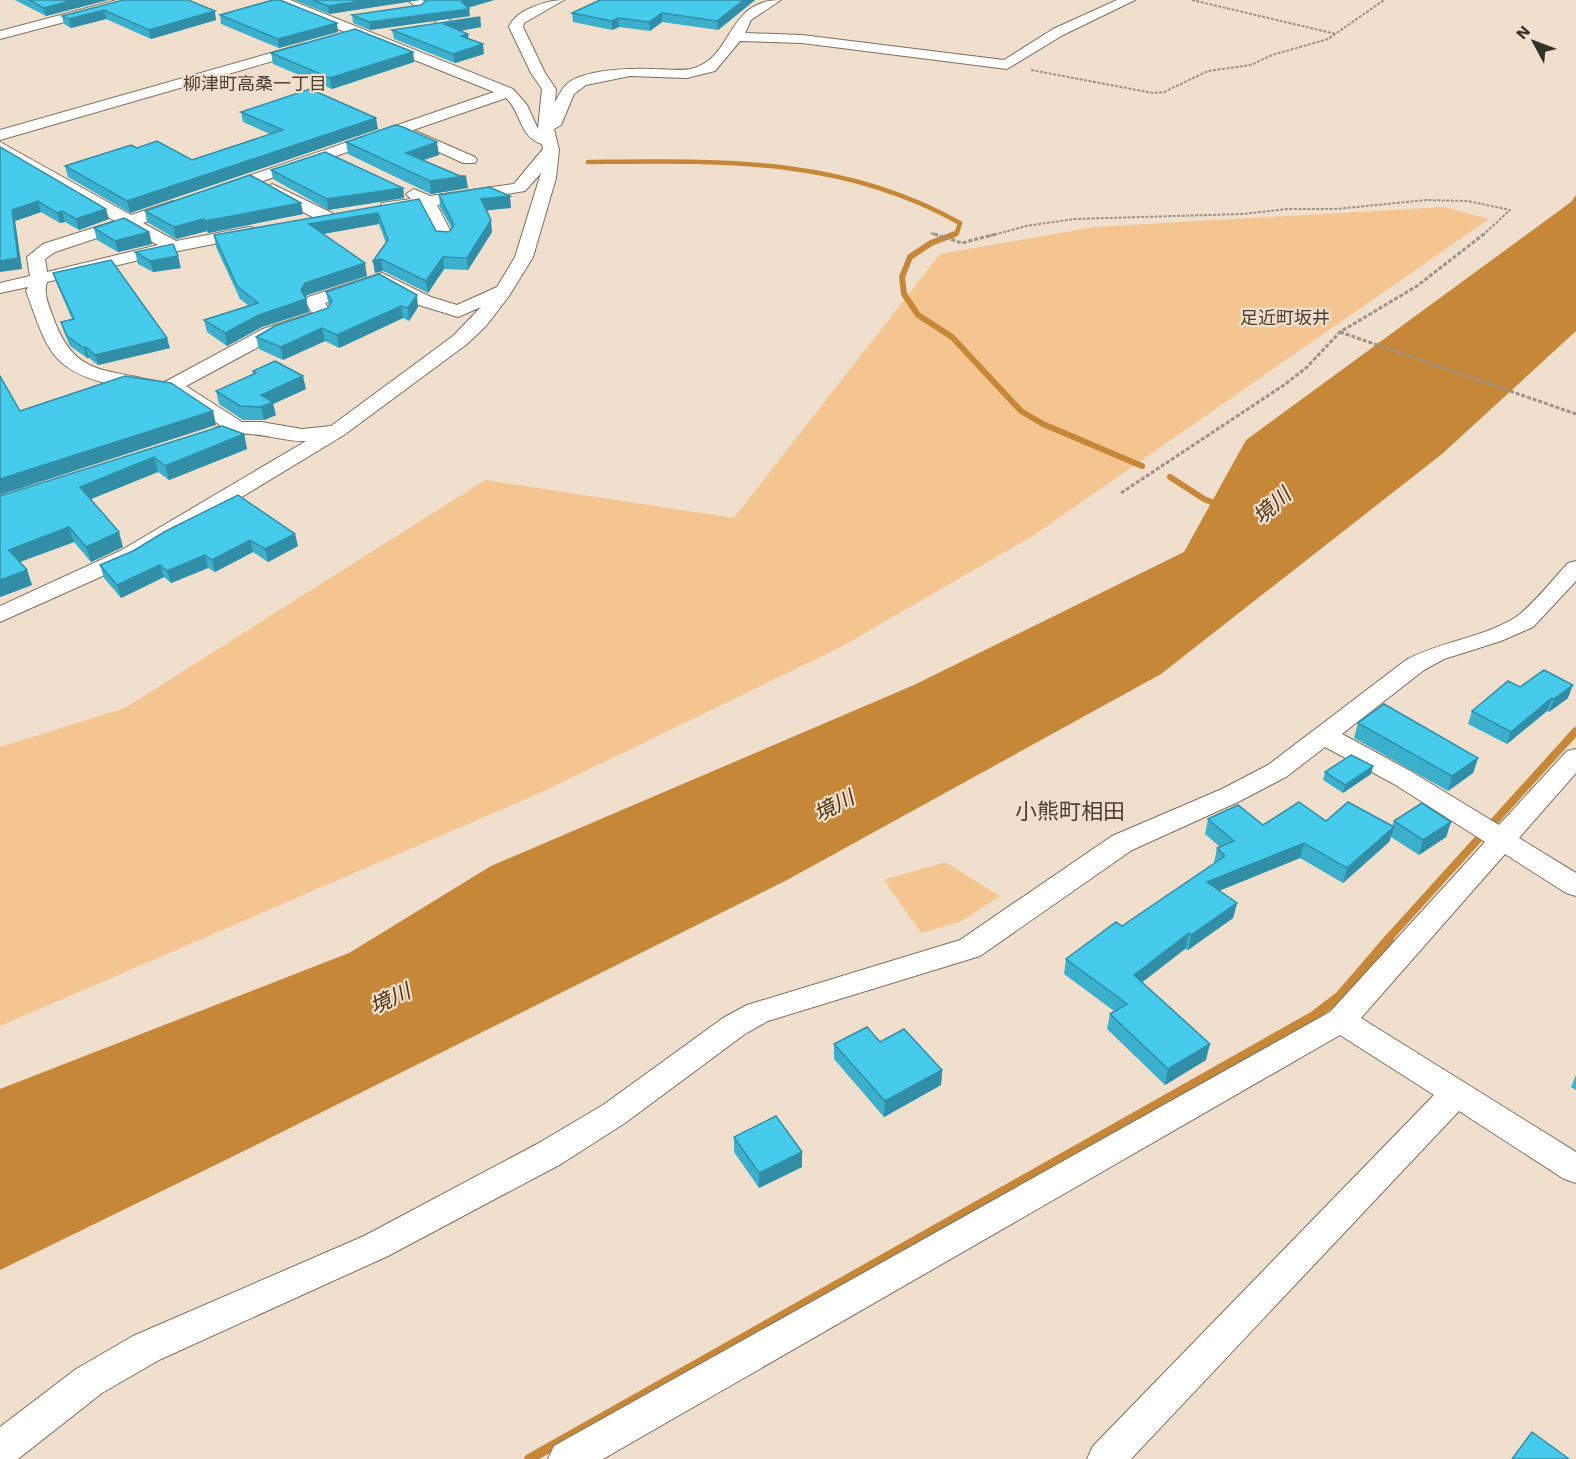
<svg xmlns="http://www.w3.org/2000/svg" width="1576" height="1459" viewBox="0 0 1576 1459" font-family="'Work Sans','Noto Sans JP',sans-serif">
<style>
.green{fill:#f5c591}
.water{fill:#c78738}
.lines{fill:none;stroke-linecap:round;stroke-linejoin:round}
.stream-far3{stroke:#c78738;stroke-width:4.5}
.stream-far2{stroke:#c78738;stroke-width:6}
.stream-far1{stroke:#c78738;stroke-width:8}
.stream{stroke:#c78738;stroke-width:10}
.minor-casing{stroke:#7e6f5e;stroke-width:2}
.path-far1{stroke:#9f9285;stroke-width:2;stroke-dasharray:3 1.5;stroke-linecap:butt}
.path{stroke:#9f9285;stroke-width:3;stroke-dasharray:4 2;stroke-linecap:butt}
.minor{fill:#fff;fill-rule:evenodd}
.wall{fill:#3cafcc}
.shaded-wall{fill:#318ea6}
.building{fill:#46cbed;stroke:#318ea6;stroke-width:1.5}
.labels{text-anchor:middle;stroke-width:4.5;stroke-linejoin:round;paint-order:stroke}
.far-neighbourhood-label{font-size:18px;fill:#4c3e2f;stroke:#f1dfcd}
.far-quarter-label{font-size:18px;fill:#4c3e2f;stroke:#f1dfcd}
.water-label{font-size:21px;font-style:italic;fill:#4c3211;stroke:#f1dfcd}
.quarter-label{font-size:22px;fill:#4c3e2f;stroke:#f1dfcd}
</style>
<rect width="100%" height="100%" fill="#f1dfcd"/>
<g class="green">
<polygon points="1444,207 1489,219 1034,535 841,647 542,792 0,1026 0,747 125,708 485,480 734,518 940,254 1094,227"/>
<polygon points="945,862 1000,896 962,921 921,933 884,880"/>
</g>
<polygon class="water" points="1576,195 1576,331 1442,454 1161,674 787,880 246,1150 0,1270 0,1089 349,953 491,866 914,685 1184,552 1246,440 1571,202"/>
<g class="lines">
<path class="stream-far3" d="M588,162C720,161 841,156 960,223L957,233L952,236"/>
<g class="stream-far2">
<polyline points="955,234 931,243 910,257 902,277 904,294 918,315 952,337 1021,411 1043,424 1142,466"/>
<polyline points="1170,477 1204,499 1221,506"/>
</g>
<polyline class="stream-far1" points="1387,940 1576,731"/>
<polyline class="stream" points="529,1459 1314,1016 1340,996 1389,939"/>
<defs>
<g id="minor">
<polygon points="117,0 139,0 137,3 0,39 0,31"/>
<path d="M271,0H290L513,89L527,105L538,129L542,89L531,73L509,27C515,10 547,0 564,0L524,23L523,27L545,73L556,89L555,102C559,95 562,88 568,83C586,69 631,68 654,69C666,69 679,71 691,69C735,58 725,0 781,0L751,20L745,33L802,35L1004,60L1053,29L1117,0H1135L1063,35L1007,69L802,43L740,41L715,71L687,78L630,76L586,85L574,94L561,125L554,129L559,150L556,178L533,257L509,296L486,326L467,344L344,435L136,561L0,622V606L120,551L306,441C284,442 262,432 238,434C230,435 224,439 215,436L212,432L215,428L221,426L174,392H161L158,388L161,384L263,329L312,313L305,301L308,297L382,273L431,297L457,305L497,287L515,257L541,173L525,191L437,205L454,238L451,242H439L436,238L422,207L388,212L380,207L382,203L411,199L406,194L414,189L430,196L514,184L543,149L542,144C518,136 522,112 506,98L413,130L475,157L477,160L475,163H463L400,134L228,193H216L214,190L216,187L494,92L273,3ZM381,284L419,305L458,317L481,307L453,336L331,426L302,429L261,422H242L186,386L277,337L330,319L332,315L325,303Z"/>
<polygon points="407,0 423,0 456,25 449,29 444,28"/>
<polygon points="306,43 311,44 313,47 311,50 0,140 0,130"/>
<path d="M0,142L131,215L173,201H185L187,205L185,209L143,223L176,241L249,227L255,228L258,232L255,236L249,237L173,252L47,282C43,295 49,305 53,317C74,376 103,368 155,381L158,385L155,389C142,392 127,388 114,385C49,371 47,347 26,291L28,287L0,293V283L30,276L27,257L43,244L115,221L0,154ZM127,228L158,245L47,272L45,259L55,252Z"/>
<polygon points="272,184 332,213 334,217 332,221 320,221 266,192 264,189"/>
<path d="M1576,561V581L1533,627L1501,641L1444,659L1424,670L1342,734L1412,772L1499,825L1567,751L1576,749V773L1519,838L1576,873V896L1566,893L1505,854L1361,1018L1576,1152V1183L1564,1179L1459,1111L1131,1459H1087L1093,1446L1434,1095L1340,1035L603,1459H548L554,1446L1330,1012L1485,842L1394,784L1325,747L1286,777L1240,801L1132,850L980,956L768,1021L745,1034L625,1123L561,1164L388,1256L159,1360L102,1393L18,1459H0V1427L76,1369L133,1336L364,1236L537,1144L603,1105L723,1018L747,1005L960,940L1112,836L1222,789L1268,765L1406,660C1441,641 1483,638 1516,617C1531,607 1554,578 1568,563Z"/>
</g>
</defs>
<use href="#minor" class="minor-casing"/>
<g class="path-far1">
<polyline points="1192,0 1336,34"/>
<polyline points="1031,70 1153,93 1164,92 1208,71 1251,65 1272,55 1328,39 1384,0"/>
<polyline points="931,233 939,236"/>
<polyline points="990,236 1026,226 1074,219 1242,214 1287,209 1336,209 1426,200 1468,201 1510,210 1482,236"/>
</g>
<g class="path">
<polyline points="934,234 962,243 996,234"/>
<polyline points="1340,332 1576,414"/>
<polyline points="1121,493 1284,385 1306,368 1340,332 1417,286 1484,234"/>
</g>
<use href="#minor" class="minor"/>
</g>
<g class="wall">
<polygon points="15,0 108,0 46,16"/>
<polygon points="123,0 216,20 151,39 106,19 71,28 64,24 62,16"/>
<polygon points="294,0 420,0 329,14"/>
<polygon points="422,0 494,0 468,8 470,16 370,30 353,23 352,15 421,5 425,2"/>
<polygon points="600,0 755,0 718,30 662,22 650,31 619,27 612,30 573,22 572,13"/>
<polygon points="220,15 338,32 279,48 221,24"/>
<polygon points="480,18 481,27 461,31 484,54 455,63 394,39 392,30"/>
<polygon points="413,52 414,62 332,89 273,64 271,53"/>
<polygon points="344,104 345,105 378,129 130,213 68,177 65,166 137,148 192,160 270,134 243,122 241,112"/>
<polygon points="346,142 439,155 423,160 468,188 431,194 348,154"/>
<polygon points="0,147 109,219 79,230 65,222 60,223 41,212 15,221 22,269"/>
<polygon points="271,170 403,188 404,198 328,210 273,179"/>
<polygon points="439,195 511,208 486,210 492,232 468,270 444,269 428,293 383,271 375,273 373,261 386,243 379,224 323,234 367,276 307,295 306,298 309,312 262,327 227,346 207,332 204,320 249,306 240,299 216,247 214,235 419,199 436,231 449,232 452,229 440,207"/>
<polygon points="145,211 303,214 208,233 207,231 176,239 147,222"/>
<polygon points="94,228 149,232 152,244 118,252 97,240"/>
<polygon points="135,252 181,268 153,272 138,264"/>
<polygon points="53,273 170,348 98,365 89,358 87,358 70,346 64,332 61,322 72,319 56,282"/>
<polygon points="326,292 418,307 409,321 403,318 339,348 325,341 283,360 259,349 256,337 328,308 329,306"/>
<polygon points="253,371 306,389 273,404 276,415 264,420 243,420 219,404 216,391 253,374"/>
<polygon points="244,434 247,449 169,480 158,472 90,499 123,547 91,562 74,542 20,562 27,570 32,585 0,597 0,496"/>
<polygon points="238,495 298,546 268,562 253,552 215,572 208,568 171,583 164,577 121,598 104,578 100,565 133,551"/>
<polygon points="1520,687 1568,698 1549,712 1547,711 1507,744 1468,724 1472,711"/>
<polygon points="1358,723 1478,758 1473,773 1448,791 1354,738"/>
<polygon points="1373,766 1371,774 1343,793 1323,780 1325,772"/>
<polygon points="1208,819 1263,825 1326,821 1392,826 1394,821 1451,822 1446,837 1419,855 1391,837 1389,842 1343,883 1300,858 1219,891 1237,903 1233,918 1188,950 1185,949 1141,982 1206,1060 1165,1085 1107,1029 1110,1014 1114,1011 1064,974 1066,959 1122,926 1214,863 1217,848 1220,847 1205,834"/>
<polygon points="834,1044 942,1070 941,1085 884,1117 834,1059"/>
<polygon points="1576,1075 1576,1090 1571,1087"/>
<polygon points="734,1137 802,1167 759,1188 734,1152"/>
</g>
<g class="shaded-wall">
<polygon points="74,0 108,0 46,16 44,8"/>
<polygon points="368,0 420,0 329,14 328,6"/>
<polygon points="467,0 494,0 463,9 462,2"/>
<polygon points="744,0 755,0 718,30 717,21"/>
<polygon points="469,9 470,16 370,30 369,22"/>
<polygon points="104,10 106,19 71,28 69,19"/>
<polygon points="215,11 216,20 151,39 149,30"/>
<polygon points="662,13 662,22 650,31 649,22"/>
<polygon points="480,18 481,27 445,33 444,24"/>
<polygon points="618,18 619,27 612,30 612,21"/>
<polygon points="337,23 338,32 279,48 278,39"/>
<polygon points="468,34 469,44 461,36"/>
<polygon points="483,44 484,54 455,63 453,54"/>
<polygon points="413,52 414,62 332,89 330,78"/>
<polygon points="376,118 378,129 130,213 127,201"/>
<polygon points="437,142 439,155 408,165 406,153"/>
<polygon points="466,176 468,188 431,194 430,181"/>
<polygon points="403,188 404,198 328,210 327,199"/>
<polygon points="510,196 511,208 482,211 481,199"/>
<polygon points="38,201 41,212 15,221 22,269 0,272 0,261 12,210"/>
<polygon points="301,203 303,214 208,233 205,221"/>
<polygon points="106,209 109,219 79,230 76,219"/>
<polygon points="62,211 65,222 60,223 57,213"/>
<polygon points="378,213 379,224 311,236 309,224"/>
<polygon points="204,219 207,231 176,239 174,227"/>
<polygon points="491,220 492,232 468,270 467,258"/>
<polygon points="149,232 152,244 118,252 115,241"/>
<polygon points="178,256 181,268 153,272 150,261"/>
<polygon points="443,257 444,269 428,293 426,281"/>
<polygon points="381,259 383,271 375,273 373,261"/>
<polygon points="365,263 367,276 307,295 304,300 306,299 309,312 262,327 227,346 225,333 301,290 305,283"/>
<polygon points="417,295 418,307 409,321 408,308"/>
<polygon points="401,306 403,318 339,348 337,335"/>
<polygon points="322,328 325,341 283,360 281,347"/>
<polygon points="167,338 170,348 98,365 95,355"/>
<polygon points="86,347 89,358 87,358 84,348"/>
<polygon points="303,376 306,389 273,404 276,415 264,420 261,407 261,395"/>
<polygon points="213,411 216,425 0,495 0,479"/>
<polygon points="244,434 247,449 169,480 165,466"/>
<polygon points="154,457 158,472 84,502 80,487"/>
<polygon points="69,527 74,542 14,564 9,550"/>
<polygon points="119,532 123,547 91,562 86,547"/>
<polygon points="295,534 298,546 268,562 265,549"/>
<polygon points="250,540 253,552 215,572 212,560"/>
<polygon points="205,555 208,568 171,583 167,571"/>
<polygon points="160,565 164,577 121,598 117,585"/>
<polygon points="27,570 32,585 0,597 0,580"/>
<polygon points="1573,685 1568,698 1549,712 1554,699"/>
<polygon points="1552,698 1547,711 1507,744 1511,732"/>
<polygon points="1478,758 1473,773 1448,791 1452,776"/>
<polygon points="1373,766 1371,774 1343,793 1345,785"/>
<polygon points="1451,822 1446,837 1419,855 1423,840"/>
<polygon points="1394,827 1389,842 1343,883 1347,868"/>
<polygon points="1304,843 1300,858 1203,897 1207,882"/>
<polygon points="1237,903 1233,918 1188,950 1191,935"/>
<polygon points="1189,933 1185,949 1131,991 1134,975"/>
<polygon points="1210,1044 1206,1060 1165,1085 1168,1069"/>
<polygon points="942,1070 941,1085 884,1117 885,1101"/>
<polygon points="802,1152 802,1167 759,1188 759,1173"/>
</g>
<g class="building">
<polygon points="29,0 74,0 44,8"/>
<polygon points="123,0 188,0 215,11 149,30 104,10 69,19 62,16"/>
<polygon points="273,0 280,0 337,23 278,39 220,15"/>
<polygon points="313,0 368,0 328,6"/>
<polygon points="427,0 467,0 462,2 469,9 369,22 352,15 421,5"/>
<polygon points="600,0 744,0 717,21 662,13 649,22 618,18 612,21 572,13"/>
<polygon points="479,17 480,18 444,24 468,34 461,36 483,44 453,54 392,30"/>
<polygon points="355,29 413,52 330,78 271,53"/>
<polygon points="310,89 376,118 127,201 65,166 131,145 137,148 157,141 192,160 283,130 241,112"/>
<polygon points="395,125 403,127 437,142 406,153 460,176 466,176 430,181 346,142"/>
<polygon points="0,147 106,209 76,219 62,211 57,213 38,201 12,210 18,258 0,261"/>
<polygon points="325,152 403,188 327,199 271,170"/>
<polygon points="250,175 301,203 205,221 204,219 174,227 145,211"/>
<polygon points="489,187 510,196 481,199 491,220 467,258 443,257 426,281 381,259 373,261 388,240 378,213 309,224 365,263 305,283 301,290 306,299 259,315 225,333 204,320 258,303 237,286 214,235 419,199 436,231 449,232 454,225 439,195"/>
<polygon points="124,218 149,232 115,241 94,228"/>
<polygon points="173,244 178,256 150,261 135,252"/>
<polygon points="111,260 167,338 95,355 86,347 84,348 67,336 61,322 74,319 53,273"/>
<polygon points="379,274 417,295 408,308 401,306 337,335 322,328 281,347 256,337 275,326 328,308 332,301 326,292"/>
<polygon points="275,361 303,376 261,395 273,402 261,407 240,406 216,391 256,373 253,371"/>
<polygon points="0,376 20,411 125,376 171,383 213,411 0,479"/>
<polygon points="222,426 244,434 165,466 154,457 80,487 119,532 86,547 69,527 9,550 27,570 0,580 0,496"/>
<polygon points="238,495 295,534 265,549 250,540 212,560 205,555 167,571 160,565 117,585 100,565 133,551 166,531"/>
<polygon points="1544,670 1573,685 1554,699 1552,698 1511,732 1472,711 1508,681 1520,687"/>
<polygon points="1384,704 1478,758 1452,776 1358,723"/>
<polygon points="1351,755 1373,766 1345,785 1325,772"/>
<polygon points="1299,802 1326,821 1348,802 1394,827 1347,868 1304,843 1207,882 1237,903 1191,935 1189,933 1134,975 1210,1044 1168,1069 1110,1014 1127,1004 1066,959 1116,922 1122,926 1225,856 1217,848 1234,841 1208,819 1238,805 1263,825"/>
<polygon points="1422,803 1451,822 1423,840 1394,821"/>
<polygon points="867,1027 880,1042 904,1029 942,1070 885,1101 834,1044"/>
<polygon points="776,1116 802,1152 759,1173 734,1137"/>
<polygon points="1532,1432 1569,1459 1512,1459"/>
</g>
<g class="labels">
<g class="far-neighbourhood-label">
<text x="255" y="90">柳津町高桑一丁目</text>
</g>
<g class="far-quarter-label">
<text x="1285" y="324">足近町坂井</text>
</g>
<g class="water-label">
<text transform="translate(1272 506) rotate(-42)" y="7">境川</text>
<text transform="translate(834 806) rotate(-28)" y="7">境川</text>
<text transform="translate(390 999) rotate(-25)" y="7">境川</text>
</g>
<g class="quarter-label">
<text x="1070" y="819">小熊町相田</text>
</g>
</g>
<g transform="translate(1534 42) rotate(311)" stroke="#f1dfcd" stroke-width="4.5" paint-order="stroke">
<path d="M0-4.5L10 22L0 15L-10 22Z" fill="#373029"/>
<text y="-9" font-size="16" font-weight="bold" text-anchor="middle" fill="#373029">N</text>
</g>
</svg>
